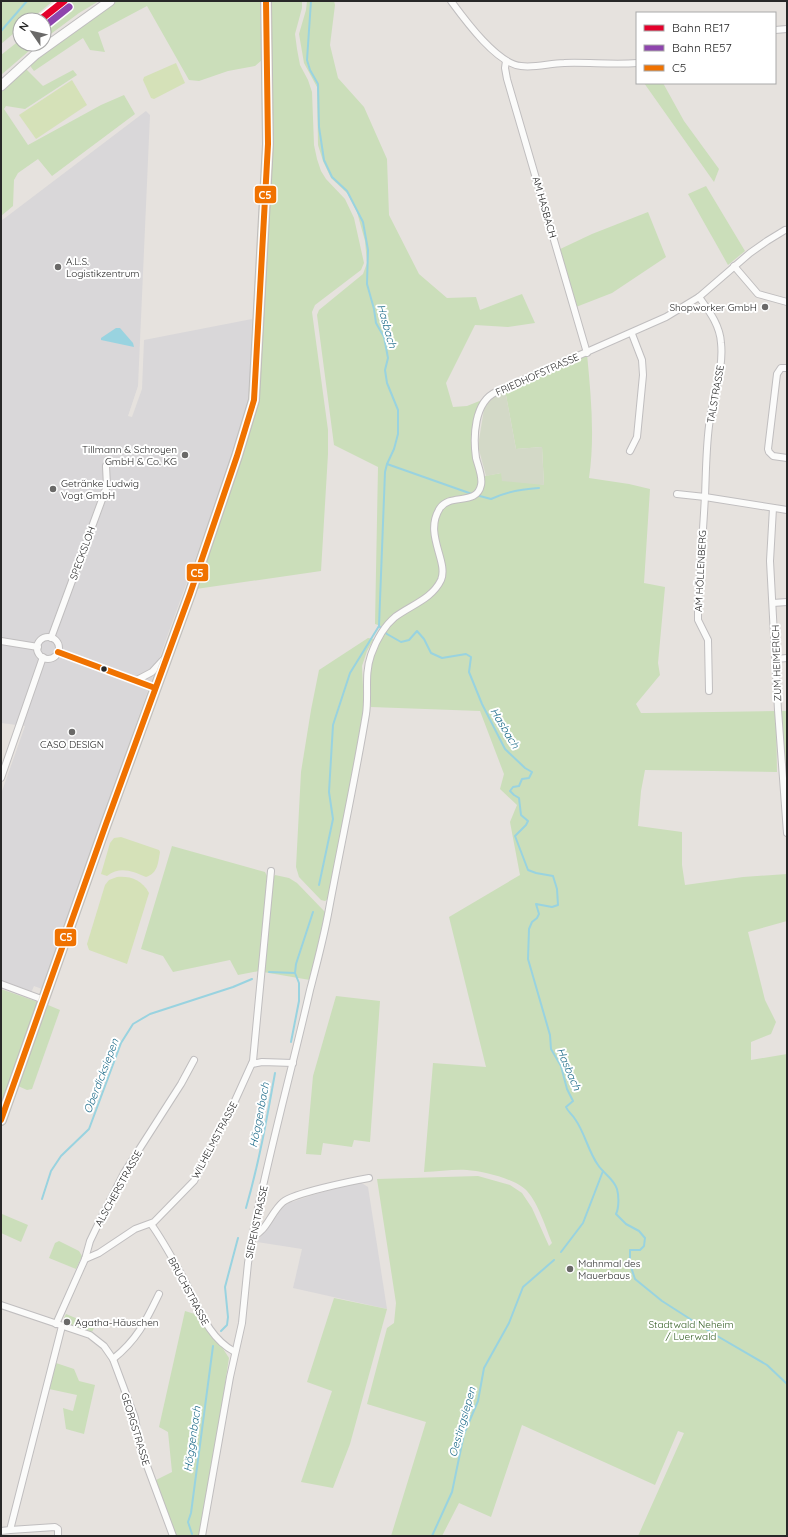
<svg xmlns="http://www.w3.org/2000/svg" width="788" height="1537" viewBox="0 0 788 1537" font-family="Quicksand,sans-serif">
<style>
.industrial{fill:#d9d7d9}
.green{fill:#cbdeba}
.cemetery{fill:#d3d9c7}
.pitch{fill:#d5e1b8}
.water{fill:#99d3e0}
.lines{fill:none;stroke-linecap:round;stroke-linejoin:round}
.stream{stroke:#99d3e0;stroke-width:2}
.minor-casing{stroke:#c0bebf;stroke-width:8}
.secondary-casing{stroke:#c0bebf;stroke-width:11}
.primary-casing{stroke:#bfbdbc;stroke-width:12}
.minor{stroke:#fbfbfa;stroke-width:6}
.secondary{stroke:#fbfbfa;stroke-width:9}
.primary{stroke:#e3dfd4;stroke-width:10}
.bus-1-casing{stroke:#fff;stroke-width:9}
.bus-1{stroke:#f07200;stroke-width:6}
.rail-1-casing{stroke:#fff;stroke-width:10}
.rail-2-casing{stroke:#fff;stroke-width:10}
.rail-1{stroke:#e4002b;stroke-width:7}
.rail-2{stroke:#8e44ad;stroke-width:7}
.poi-dot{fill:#6a6968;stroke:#fff;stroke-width:1.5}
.bus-dot{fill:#282828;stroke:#fff;stroke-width:1.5}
.labels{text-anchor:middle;stroke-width:4;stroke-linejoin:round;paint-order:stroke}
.street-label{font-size:10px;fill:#282828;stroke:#fff}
.poi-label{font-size:10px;fill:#282828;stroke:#fff;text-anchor:start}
.park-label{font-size:10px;fill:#315c20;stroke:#fff}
.water-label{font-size:11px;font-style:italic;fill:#1b6a88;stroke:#fff}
.line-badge{stroke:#fff;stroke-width:1.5}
.badge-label{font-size:11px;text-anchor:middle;font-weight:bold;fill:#fff}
</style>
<rect width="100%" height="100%" fill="#e6e2de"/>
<g class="industrial">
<polygon points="146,111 150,115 138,386 128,416 132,417 142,389 144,340 252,319 250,399 220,491 168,634 42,989 34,986 31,993 1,982 1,794 25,726 1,723 1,221"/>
<polygon points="360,1182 368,1187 387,1309 293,1288 302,1249 257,1242 277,1213 286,1204 313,1195"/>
</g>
<g class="green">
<polygon points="1,1 53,1 30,20 20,20 20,28 1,44"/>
<polygon points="68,1 99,1 79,13 44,39 44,20"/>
<polygon points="117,1 260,1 262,60 255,66 228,71 199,81 189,80 147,6 98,32 105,52 90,50 83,38 34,71 31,67 31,62"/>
<polygon points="272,1 302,1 302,8 295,34 297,49 300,65 308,80 312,92 314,145 317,159 321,171 326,179 345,199 354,218 364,263 361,270 315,305 312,312 328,430 328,454 321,571 196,589 239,464 259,400 272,140"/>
<path d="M307,1H334L335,5L330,45L338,78L364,107L387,159L389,215L419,274L447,298L476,297L480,310L522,294L535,323L508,327L475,325L446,383L453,407L467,406L482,400C469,426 471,451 479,477L501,473L544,485L542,447L516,449L505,390L587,354C591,396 595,437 589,478L629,484L650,489L644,583L665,587L658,663L660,675L636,704L641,713H646L776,711L777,772L645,770L641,791L638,826L682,832V865L685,885L743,877L787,874V921L748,932L765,1000L776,1022L771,1034L751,1042V1060L787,1054V1536H638L684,1433L678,1431L655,1485L522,1425L491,1517L459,1503L442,1536H391L426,1422L367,1404L387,1328L394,1323L396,1303L377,1179L478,1176L510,1185L522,1193L532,1208L549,1246L552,1243C546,1228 538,1203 527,1191C516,1179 483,1171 467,1170C453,1169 438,1172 424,1172L433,1063L486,1067L449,917L520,875L510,822L517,805L500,789L504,774L480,711L371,707L369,667L373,654L387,628L375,624L378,467L334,445L317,315L319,310L363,274L367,263L365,241L357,212L348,194L331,178L323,161L318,145L317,87L304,63L299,34L306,10Z"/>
<polygon points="20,40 20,44 37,44 1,75 1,55"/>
<polygon points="26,69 43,86 73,70 77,75 25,109 6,106 4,109 28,145 101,105 124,95 135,114 52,176 38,159 18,173 14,180 13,206 1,216 1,90"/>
<polygon points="644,83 663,83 684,121 719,169 714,182"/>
<polygon points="706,186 745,251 728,265 688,194"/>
<polygon points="648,212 666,257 612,293 576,307 556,251 592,234"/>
<polygon points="368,638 374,639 367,651 362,666 364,707 329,898 325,901 321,900 299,877 296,867 301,772 311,710 319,670"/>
<polygon points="780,711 787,711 787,812"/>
<polygon points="172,846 265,872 267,876 259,971 238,975 230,960 173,972 163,956 141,949"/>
<polygon points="275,875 289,878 297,883 325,912 310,980 263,972 272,879"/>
<polygon points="1,989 38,1002 1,1107"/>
<polygon points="336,996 380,1001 370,1142 354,1140 352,1147 323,1143 321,1155 306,1154 313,1076"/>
<polygon points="48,1005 60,1010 32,1089 27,1090 18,1086"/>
<polygon points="2,1214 28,1225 21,1242 1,1233"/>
<polygon points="59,1241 79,1251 82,1256 76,1269 49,1258 55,1243"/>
<polygon points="334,1298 387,1309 350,1444 333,1488 301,1482 332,1391 307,1382"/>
<polygon points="185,1311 198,1315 210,1334 220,1344 229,1358 203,1528 199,1536 177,1536 175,1534 156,1480 172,1472 168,1432 159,1427"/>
<polygon points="66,1314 95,1326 92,1332 70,1325 69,1321 64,1318"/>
<polygon points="56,1363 74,1369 79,1381 95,1385 84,1434 66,1429 63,1408 73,1411 77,1395 49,1389"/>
</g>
<polygon class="cemetery" points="505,390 516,449 542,447 544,485 502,481 501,473 486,476 478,446 484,409 492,396"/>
<g class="pitch">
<polygon points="176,63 185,83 154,99 151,98 143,80 144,77"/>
<polygon points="72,80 87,105 36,139 19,115"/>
<path d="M121,837L159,850L160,852C158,863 158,873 146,877C132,871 120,866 107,876L101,874L110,843L114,838Z"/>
<path d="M117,877C131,876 142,880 149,893L127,964L89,950L87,944L105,885L109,880Z"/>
</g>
<polygon class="water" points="116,328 120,328 133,343 134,347 101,340 101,338"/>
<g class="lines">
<g class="stream">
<polyline points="311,1 307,60 310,70 318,84 319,127 324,160 332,177 347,191 363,222 368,250 367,284 374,309 376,323 384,337 388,358 385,370 387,383 398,410 398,434 394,449 387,464 385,472 379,626 350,673 333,725 329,792 333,819 319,885"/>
<polyline points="1,31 27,1"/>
<polyline points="387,464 472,494"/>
<path d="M476,495L491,499C507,491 522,489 539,488"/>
<path d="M379,626L387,634L401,642L409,640L417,631L424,639L431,653L442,658L466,654L471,657L469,672L482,704L505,749L525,768L532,772L529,778L522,779L519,786L513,787L510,791L514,795L519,798L521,815L528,821L526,825L515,836L528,870L536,873L553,876L557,889L558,905L552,907L536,904L539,914L537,918L532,922L529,929L528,959L550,1035L551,1049L561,1066L567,1089L573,1101L566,1107C568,1112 572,1114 575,1119C585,1133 588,1151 598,1165C604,1174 614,1179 617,1189C619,1196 619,1208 616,1214L626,1224L639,1231L645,1238L644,1246L640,1250H630V1264L635,1279L662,1301L712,1333L767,1365L787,1384"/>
<polyline points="269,972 295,973"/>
<polyline points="291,1042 299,1001 299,983 295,973 296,964 313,912"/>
<polyline points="42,1199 51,1171 61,1156 89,1129 121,1043 133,1024 150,1014 233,987 252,979"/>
<path d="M246,1208C259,1163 267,1118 275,1073"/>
<polyline points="561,1252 583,1223 603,1171"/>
<polyline points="221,1331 227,1325 228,1317 225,1287 238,1238"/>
<polyline points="192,1534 188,1522 191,1513 213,1346"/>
<polyline points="432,1536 452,1492 464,1434 478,1401 484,1368 509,1323 523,1287 554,1260"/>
</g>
<defs>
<g id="minor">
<path d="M451,1C465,20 497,64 521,66C536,68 550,63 564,63C588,62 613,65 637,63"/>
<polyline points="775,30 787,29"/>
<polyline points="506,61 505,68 507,79 587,353"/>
<polyline points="734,266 758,294 787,302"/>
<path d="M699,297C709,311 720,325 721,343C724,370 712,399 709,426C706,450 706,473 705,496C703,533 700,570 698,608V620L708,640L709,691"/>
<polyline points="787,368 781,368 777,374 768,449 769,452 773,456 787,458"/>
<polyline points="630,451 637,437 643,375 642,360 632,334"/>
<polyline points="677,494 705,497 787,510"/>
<polyline points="773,508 770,561 778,710 787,833"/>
<polyline points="773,603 787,602"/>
<circle cx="48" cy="648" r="11"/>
<polyline points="51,638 107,486 106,466"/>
<polyline points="1,641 38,647"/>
<polyline points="58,652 155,688"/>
<polyline points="776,659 787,658"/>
<polyline points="135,681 152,672 163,660"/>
<polyline points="1,778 43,657"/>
<polyline points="1,984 44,1000"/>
<polyline points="252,1064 262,1062 293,1063"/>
<path d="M151,1224C164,1242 175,1263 186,1283C199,1308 208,1338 235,1352"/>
<path d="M252,1237C267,1231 271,1212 283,1202C294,1193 352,1181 369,1178"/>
<polyline points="85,1259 99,1253 135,1229 154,1222 194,1181 229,1114 253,1061 271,871"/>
<polyline points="1,1305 90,1335 104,1346 113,1359 135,1418 140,1447 173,1536"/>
<polyline points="56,1324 85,1259 90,1241 104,1212 124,1173 181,1084 194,1060"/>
<path d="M113,1359C137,1340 146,1321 159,1294"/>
<polyline points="10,1530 55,1527 58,1529 58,1536"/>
<polyline points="1,1531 10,1530 62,1326"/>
<path d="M202,1536L230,1377L242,1323L248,1263L254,1228C270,1148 292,1069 310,990C317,963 324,937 329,909C341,844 355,780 366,714C369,694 364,675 371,655C376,641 383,627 395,617C411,605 432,599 441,580C449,561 423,534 440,508C450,493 477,506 481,485C483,477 478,466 476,458C473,437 474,402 496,392L666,317L699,297L750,253L767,241L785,230"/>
</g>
<polyline id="secondary" points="1,86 36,54 110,1"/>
<polyline id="primary" points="1,1120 106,824 190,594 237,456 254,400 268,144 266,1"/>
</defs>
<use href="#minor" class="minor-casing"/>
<use href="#secondary" class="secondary-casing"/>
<use href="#primary" class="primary-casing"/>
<use href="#minor" class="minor"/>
<use href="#secondary" class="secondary"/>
<use href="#primary" class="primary"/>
<defs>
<g id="bus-1">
<polyline points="58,652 155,688"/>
<polyline points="1,1120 106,824 190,594 237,456 254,400 268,144 266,1"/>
</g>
</defs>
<use href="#bus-1" class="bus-1-casing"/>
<use href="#bus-1" class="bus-1"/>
<defs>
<polyline id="rail-1" points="40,20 64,1"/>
<polyline id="rail-2" points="45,26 69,7"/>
</defs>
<use href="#rail-1" class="rail-1-casing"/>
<use href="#rail-2" class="rail-2-casing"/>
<use href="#rail-1" class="rail-1"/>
<use href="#rail-2" class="rail-2"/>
</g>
<g class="poi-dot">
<circle cx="58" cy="267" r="4"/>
<circle cx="765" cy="307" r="4"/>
<circle cx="185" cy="455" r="4"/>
<circle cx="53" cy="489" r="4"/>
<circle cx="72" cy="732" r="4"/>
<circle cx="570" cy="1269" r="4"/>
<circle cx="67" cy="1322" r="4"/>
</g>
<circle class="bus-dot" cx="104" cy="669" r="3.5"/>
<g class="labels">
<g class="street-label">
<text transform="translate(545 207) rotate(74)" y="4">AM HASBACH</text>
<text transform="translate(537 374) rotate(-24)" y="4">FRIEDHOFSTRASSE</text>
<text transform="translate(715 394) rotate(-80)" y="4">TALSTRASSE</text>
<text transform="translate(82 553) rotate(-70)" y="4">SPECKSLOH</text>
<text transform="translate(700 571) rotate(-87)" y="4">AM HÖLLENBERG</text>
<text transform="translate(776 663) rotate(-92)" y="4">ZUM HEIMERICH</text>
<text transform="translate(214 1140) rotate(-62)" y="4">WILHELMSTRASSE</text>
<text transform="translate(118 1188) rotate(-61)" y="4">ALSCHERSTRASSE</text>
<text transform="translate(256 1222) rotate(-78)" y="4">SIEPENSTRASSE</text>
<text transform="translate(189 1291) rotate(62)" y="4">BRUCHSTRASSE</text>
<text transform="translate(136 1429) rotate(73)" y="4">GEORGSTRASSE</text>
</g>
<g class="poi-label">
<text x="66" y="265">A.L.S.<tspan x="66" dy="12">Logistikzentrum</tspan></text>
<text x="757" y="311" text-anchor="end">Shopworker GmbH</text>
<text x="177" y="453" text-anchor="end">Tillmann &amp; Schroyen<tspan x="177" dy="12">GmbH &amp; Co. KG</tspan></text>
<text x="61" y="487">Getränke Ludwig<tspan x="61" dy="12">Vogt GmbH</tspan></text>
<text x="72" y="748" text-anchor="middle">CASO DESIGN</text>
<text x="578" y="1267">Mahnmal des<tspan x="578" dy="12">Mauerbaus</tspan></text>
<text x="75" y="1326">Agatha-Häuschen</text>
</g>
<g class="park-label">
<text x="691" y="1328">Stadtwald Neheim<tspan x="691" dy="12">/ Luerwald</tspan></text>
</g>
<g class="water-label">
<text transform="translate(387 326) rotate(74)" y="4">Hasbach</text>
<text transform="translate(505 728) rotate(59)" y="4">Hasbach</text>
<text transform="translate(569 1069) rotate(67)" y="4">Hasbach</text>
<text transform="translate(101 1076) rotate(-69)" y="4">Oberdicksiepen</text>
<text transform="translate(259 1115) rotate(-79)" y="4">Höggenbach</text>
<text transform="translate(462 1422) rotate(-74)" y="4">Oestingsiepen</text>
<text transform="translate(192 1439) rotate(-82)" y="4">Höggenbach</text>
</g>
</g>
<g class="line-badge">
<rect x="254" y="185" width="23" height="19" rx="4" fill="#f07200"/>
<rect x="186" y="563" width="23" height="19" rx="4" fill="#f07200"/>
<rect x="54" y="928" width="23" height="19" rx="4" fill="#f07200"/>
</g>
<g class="badge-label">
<text x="265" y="199">C5</text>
<text x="197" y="577">C5</text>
<text x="66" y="941">C5</text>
</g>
<rect width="788" height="1537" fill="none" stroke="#282828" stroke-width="4"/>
<rect x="636" y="12" width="140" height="72" fill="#ffffff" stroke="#a9a9a9"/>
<rect x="644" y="25" width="20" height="6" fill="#e4002b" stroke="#a9a9a9"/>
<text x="672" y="32" font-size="12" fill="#282828">Bahn RE17</text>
<rect x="644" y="45" width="20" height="6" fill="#8e44ad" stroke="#a9a9a9"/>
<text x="672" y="52" font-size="12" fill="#282828">Bahn RE57</text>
<rect x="644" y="65" width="20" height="6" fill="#f07200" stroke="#a9a9a9"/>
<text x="672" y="72" font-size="12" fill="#282828">C5</text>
<g transform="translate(32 32) rotate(304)"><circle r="19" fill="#ffffff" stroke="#a9a9a9"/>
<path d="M0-3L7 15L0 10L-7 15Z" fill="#6a6968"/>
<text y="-6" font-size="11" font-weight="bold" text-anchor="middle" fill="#282828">N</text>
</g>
</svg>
